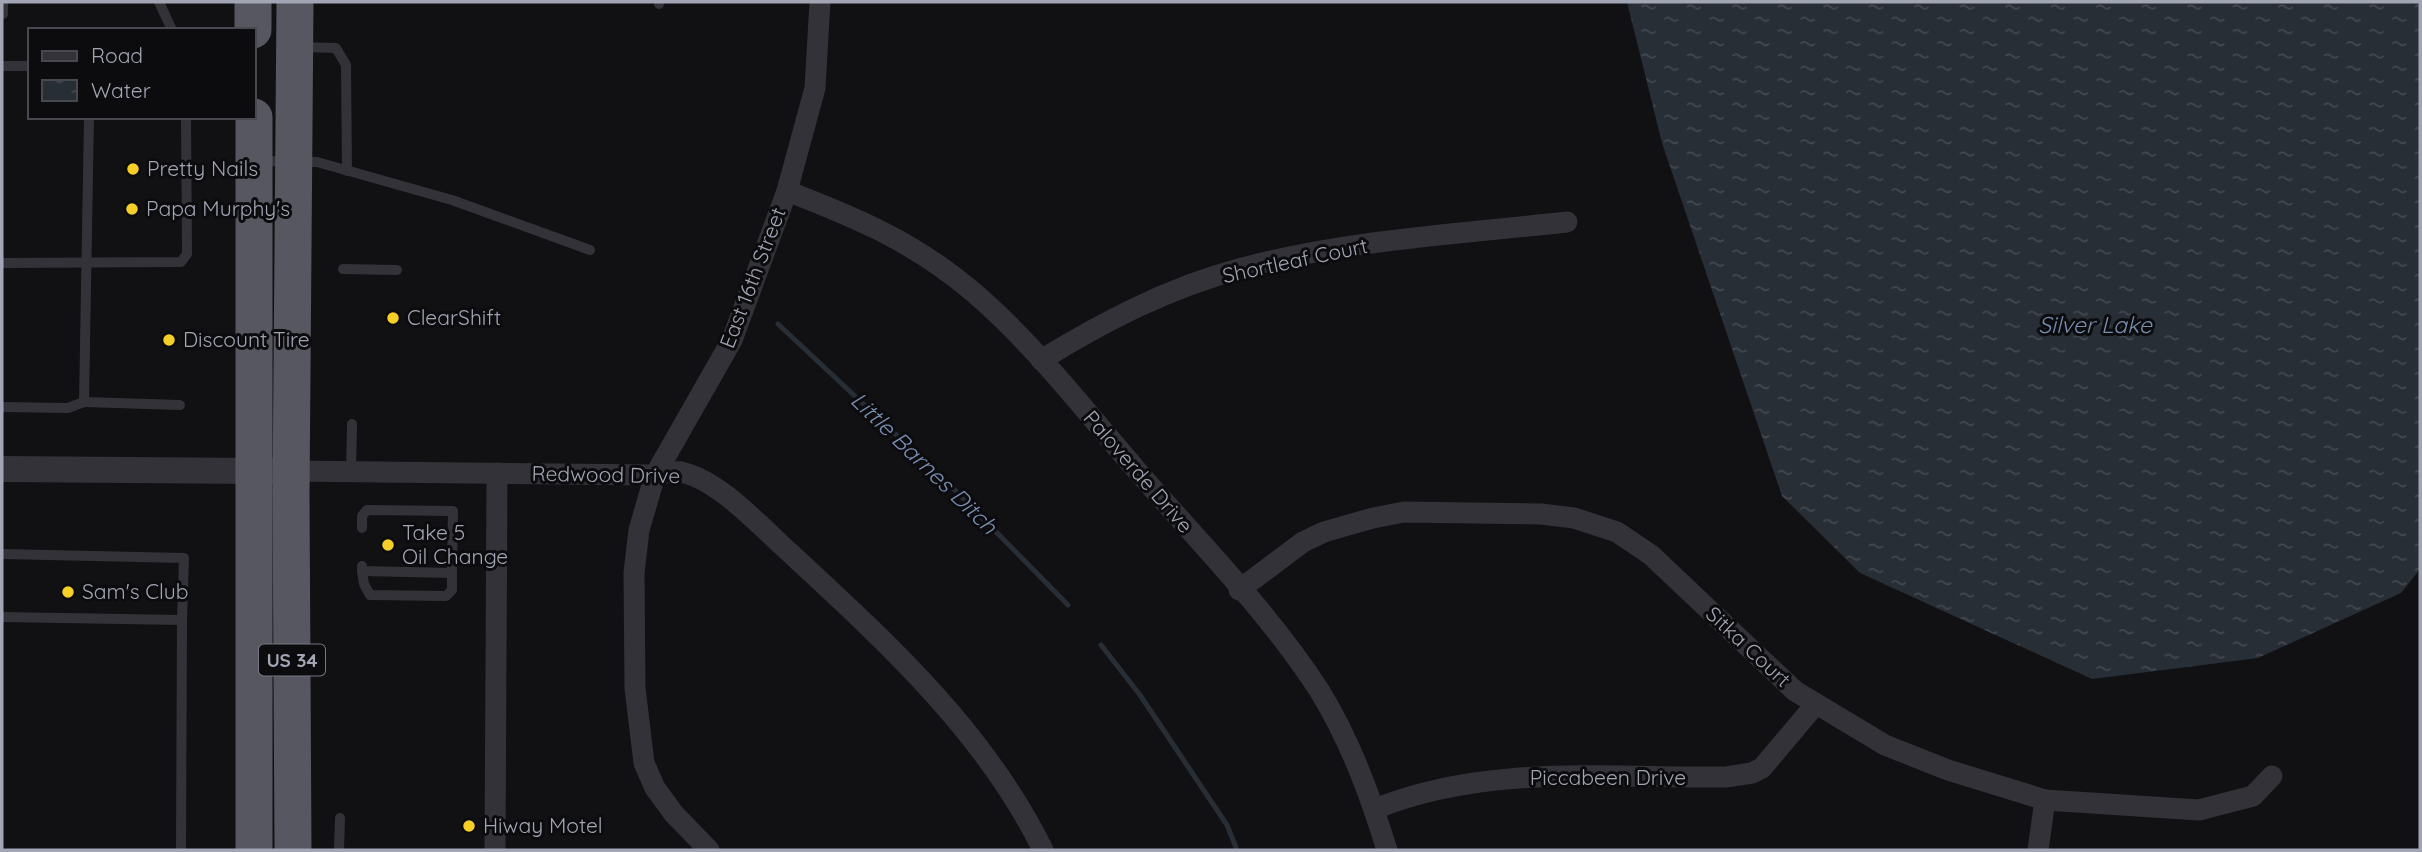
<svg xmlns="http://www.w3.org/2000/svg" width="2422" height="852" viewBox="0 0 2422 852" font-family="Quicksand,sans-serif">
<style>
.water{fill:url(#water-ripples)}
.lines{fill:none;stroke-linecap:round;stroke-linejoin:round}
.stream{stroke:#282e36;stroke-width:5}
.service{stroke:#323238;stroke-width:10}
.minor{stroke:#323238;stroke-width:21}
.tertiary{stroke:#323238;stroke-width:26}
.trunk{stroke:#565760;stroke-width:37}
.poi-dot{fill:#f5cf27;stroke:#0c0c0e;stroke-width:2.5}
.labels{text-anchor:middle;stroke-width:6;stroke-linejoin:round;paint-order:stroke}
.shield{fill:#0c0c0e;stroke:#757782;stroke-width:2}
.shield-label{font-size:19px;font-weight:bold;fill:#a2a5b4}
.poi-label{font-size:21px;fill:#a2a5b4;stroke:#0c0c0e;text-anchor:start}
.street-label{font-size:21px;fill:#a2a5b4;stroke:#0c0c0e}
.water-label{font-size:23px;font-style:italic;fill:#788db0;stroke:#0c0c0e}
</style>
<defs>
<pattern id="water-ripples" width="26" height="14" patternUnits="userSpaceOnUse" patternTransform="scale(1.75)"><rect width="26" height="14" fill="#282e36"/><path d="M2 4q2-2 4 0t4 0M15 11q2-2 4 0t4 0" fill="none" stroke="#444951"/></pattern>
</defs>
<rect width="100%" height="100%" fill="#111113"/>
<polygon class="water" points="1627,2 2420,2 2420,569 2401,593 2258,658 2092,679 1860,573 1782,496 1662,143"/>
<g class="lines">
<g class="stream">
<polyline points="778,324 952,487 1068,605"/>
<polyline points="1101,645 1140,695 1227,825 1237,850"/>
</g>
<g class="service">
<polyline points="159,2 172,30"/>
<polyline points="659,4 659,2"/>
<polyline points="3,14 3,2"/>
<polyline points="301,47 336,48 346,65 347,171"/>
<polyline points="2,66 30,66"/>
<polyline points="89,117 84,402 180,405"/>
<polyline points="260,161 317,162 452,200 590,250"/>
<polyline points="2,263 181,262 187,254 186,117"/>
<polyline points="343,269 397,270"/>
<polyline points="2,407 68,408 84,402"/>
<polyline points="351,471 352,424"/>
<polyline points="362,528 362,516 367,510 453,511 452,573 362,571 362,566"/>
<polyline points="2,554 184,558 182,620 2,617"/>
<polyline points="362,571 364,584 370,595 446,596 452,590 452,573"/>
<polyline points="181,850 182,620"/>
<polyline points="339,850 340,818"/>
</g>
<g class="minor">
<path d="M787,191C857,218 914,242 972,291C1032,342 1082,407 1133,466C1195,538 1268,611 1319,690C1350,740 1370,795 1387,850"/>
<path d="M1041,360C1103,322 1168,288 1239,269C1346,240 1458,234 1567,222"/>
<path d="M291,471L655,475C663,474 674,471 681,472C719,480 760,526 788,551C885,641 984,730 1043,850"/>
<polyline points="1239,590 1303,542 1324,532 1373,518 1404,512 1541,514 1574,518 1617,532 1651,555 1795,691 1885,745 1948,770 2045,800 2199,810 2253,796 2272,776"/>
<path d="M1375,809C1485,764 1609,778 1726,777L1752,773L1762,768L1815,705"/>
<polyline points="495,850 497,473"/>
<polyline points="709,850 674,814 655,788 644,763 635,688 634,573 639,530 655,475 732,340 787,191 815,88 820,2"/>
<polyline points="2038,850 2045,800"/>
</g>
<polyline class="tertiary" points="2,469 272,471"/>
<g class="trunk">
<polyline points="253,2 253,30"/>
<polyline points="254,117 254,850"/>
<polyline points="293,850 291,494 295,2"/>
</g>
</g>
<g class="poi-dot">
<circle cx="133" cy="169" r="7"/>
<circle cx="132" cy="209" r="7"/>
<circle cx="393" cy="318" r="7"/>
<circle cx="169" cy="340" r="7"/>
<circle cx="388" cy="545" r="7"/>
<circle cx="68" cy="592" r="7"/>
<circle cx="469" cy="826" r="7"/>
</g>
<g class="labels">
<rect class="shield" x="259" y="644.5" width="66" height="31" rx="5"/>
<g class="shield-label">
<text x="292" y="667">US 34</text>
</g>
<g class="poi-label">
<text x="147" y="176">Pretty Nails</text>
<text x="146" y="216">Papa Murphy's</text>
<text x="407" y="325">ClearShift</text>
<text x="183" y="347">Discount Tire</text>
<text x="402" y="540">Take 5<tspan x="402" dy="24">Oil Change</tspan></text>
<text x="82" y="599">Sam's Club</text>
<text x="483" y="833">Hiway Motel</text>
</g>
<g class="street-label">
<text transform="translate(1295 261) rotate(-12)" y="7">Shortleaf Court</text>
<text transform="translate(753 278) rotate(-69)" y="7">East 16th Street</text>
<text transform="translate(1138 472) rotate(49)" y="7">Paloverde Drive</text>
<text transform="translate(606 475) rotate(1)" y="7">Redwood Drive</text>
<text transform="translate(1748 647) rotate(43)" y="7">Sitka Court</text>
<text x="1608" y="785">Piccabeen Drive</text>
</g>
<g class="water-label">
<text x="2095" y="333">Silver Lake</text>
<text transform="translate(924 463) rotate(44)" y="8">Little Barnes Ditch</text>
</g>
</g>
<rect width="2422" height="852" fill="none" stroke="#a2a5b4" stroke-width="7"/>
<rect x="28" y="28" width="228" height="91" fill="#0c0c0e" stroke="#484950" stroke-width="2"/>
<rect x="42" y="51" width="35" height="10" fill="#323238" stroke="#484950" stroke-width="2"/>
<text x="91" y="63" font-size="21" fill="#a2a5b4">Road</text>
<rect x="42" y="80" width="35" height="21" fill="url(#water-ripples)" stroke="#484950" stroke-width="2"/>
<text x="91" y="98" font-size="21" fill="#a2a5b4">Water</text>
</svg>
